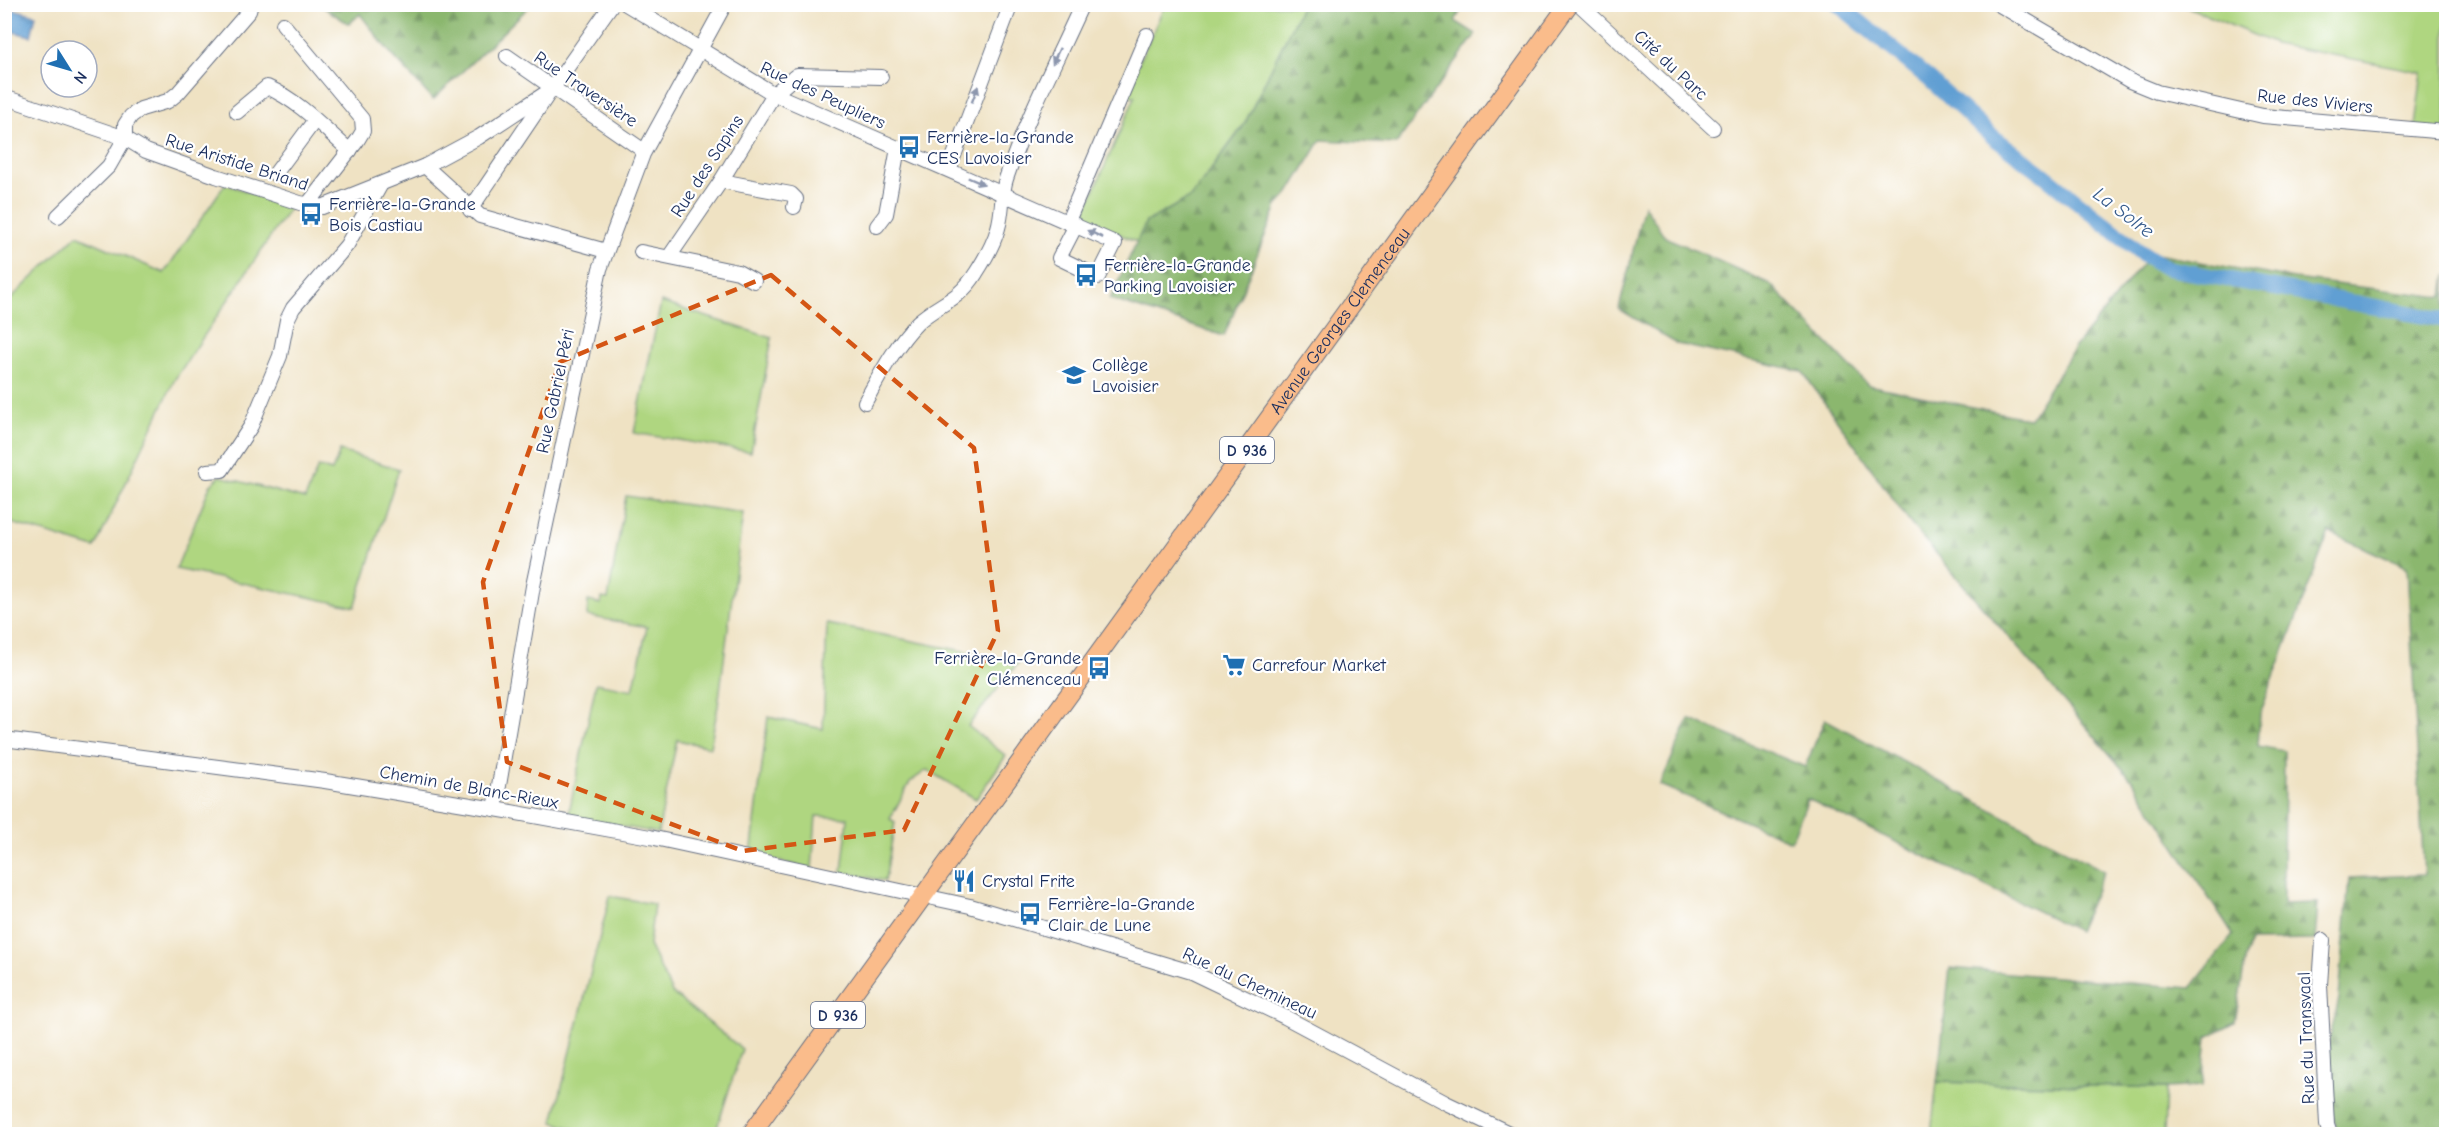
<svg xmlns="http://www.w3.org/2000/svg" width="2451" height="1139" font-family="'Comic Neue',sans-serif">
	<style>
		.green { fill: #afd680; stroke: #65826f; stroke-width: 1.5 }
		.forest { fill: url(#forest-firs); stroke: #537366; stroke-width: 1.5 }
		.water { fill: url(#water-ripples); stroke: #3e6798; stroke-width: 1.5 }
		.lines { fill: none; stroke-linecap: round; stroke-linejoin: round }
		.river { stroke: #619fd3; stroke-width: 16 }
		.minor-casing { stroke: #656e81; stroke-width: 16 }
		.major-casing { stroke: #656e81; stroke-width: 20 }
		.minor { stroke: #fff; stroke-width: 14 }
		.major { stroke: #fabc8b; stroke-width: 18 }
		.oneway { fill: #8d97ae }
		.marked { fill: none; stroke: #d45514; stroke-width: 4.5; stroke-dasharray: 12 8; stroke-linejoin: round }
		.labels { text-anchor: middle; stroke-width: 4.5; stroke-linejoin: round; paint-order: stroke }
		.shield { fill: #fff; stroke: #5f6d8e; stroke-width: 1.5 }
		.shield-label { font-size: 16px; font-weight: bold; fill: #1b2f5e }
		.street-label { font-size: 18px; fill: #1b2f5e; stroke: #fff }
		.poi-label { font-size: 18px; fill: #1b2f5e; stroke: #fff; text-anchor: start }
		.water-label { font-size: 20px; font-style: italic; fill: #375c8d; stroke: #fff }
	</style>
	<defs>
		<pattern id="forest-firs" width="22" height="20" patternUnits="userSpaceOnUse" patternTransform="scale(1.5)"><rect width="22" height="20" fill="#8bb76e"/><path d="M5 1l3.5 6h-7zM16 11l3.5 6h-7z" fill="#71955e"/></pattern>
		<pattern id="water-ripples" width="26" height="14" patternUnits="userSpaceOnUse" patternTransform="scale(1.5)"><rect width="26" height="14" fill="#619fd3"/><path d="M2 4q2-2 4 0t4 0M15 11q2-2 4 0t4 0" fill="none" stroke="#4f82ae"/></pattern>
	</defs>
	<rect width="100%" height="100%" fill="#fff"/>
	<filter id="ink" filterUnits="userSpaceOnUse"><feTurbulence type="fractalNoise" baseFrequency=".0167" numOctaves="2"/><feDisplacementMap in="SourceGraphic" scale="12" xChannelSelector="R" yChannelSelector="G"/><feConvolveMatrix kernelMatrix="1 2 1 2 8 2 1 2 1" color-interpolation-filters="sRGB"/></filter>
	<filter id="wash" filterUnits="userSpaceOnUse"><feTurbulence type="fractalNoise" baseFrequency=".008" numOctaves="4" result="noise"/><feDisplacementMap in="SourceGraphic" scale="24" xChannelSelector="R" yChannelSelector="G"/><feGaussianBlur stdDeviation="1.35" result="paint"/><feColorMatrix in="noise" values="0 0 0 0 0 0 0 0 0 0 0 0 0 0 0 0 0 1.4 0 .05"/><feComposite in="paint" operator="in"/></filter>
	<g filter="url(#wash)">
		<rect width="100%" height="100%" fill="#efe2c3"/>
		<!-- green -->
		<g class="green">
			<path d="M 1165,5 L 1302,5 L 1244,125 L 1191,197 L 1146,222 L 1137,242 L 1082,218 L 1135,97 L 1124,95 Z"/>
			<path d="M 2183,5 L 2446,5 L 2446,139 L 2414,134 L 2422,72 L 2275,44 Z"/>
			<path d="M 225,184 L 291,206 L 175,379 L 95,548 L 5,521 L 5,304 L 77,235 L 164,273 Z"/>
			<path d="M 661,302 L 772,338 L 751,452 L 634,433 Z"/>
			<path d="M 340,451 L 399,469 L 355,607 L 176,569 L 210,486 L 220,476 L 305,499 L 318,467 L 332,471 Z"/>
			<path d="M 626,496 L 743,513 L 718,706 L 710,747 L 677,740 L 658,833 L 568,817 L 596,683 L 633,690 L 647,627 L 587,616 L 588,601 L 601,604 L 602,598 L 608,599 Z"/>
			<path d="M 827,624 L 1019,662 L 968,726 L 1006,756 L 976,799 L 927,770 L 910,782 L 890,819 L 895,822 L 885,881 L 842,872 L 848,818 L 816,816 L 812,869 L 751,855 L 768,717 L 823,729 Z"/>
			<path d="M 610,896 L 654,904 L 649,945 L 672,993 L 742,1049 L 715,1134 L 588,1134 L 553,1122 Z"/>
			<path d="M 1937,1082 L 2166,1088 L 2164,1134 L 1931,1134 Z"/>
		</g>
		<!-- forest -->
		<g class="forest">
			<path d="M 320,5 L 531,5 L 433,100 L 387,49 L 360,14 L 349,24 Z"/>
			<path d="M 1302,5 L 1464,5 L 1455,21 L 1476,34 L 1396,144 L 1321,140 L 1289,193 L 1277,206 L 1224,336 L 1110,299 L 1146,222 L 1191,197 L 1244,125 Z"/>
			<path d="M 1644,205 L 1665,237 L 1770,284 L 1868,385 L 2030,419 L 2075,347 L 2151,253 L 2294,279 L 2443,297 L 2446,275 L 2446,1134 L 2338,1134 L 2324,1086 L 2325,1058 L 2339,999 L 2349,878 L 2424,875 L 2407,567 L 2329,532 L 2260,714 L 2258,746 L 2284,751 L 2283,904 L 2318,903 L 2315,940 L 2251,941 L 2246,956 L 2235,1022 L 2207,1037 L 2202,1086 L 2166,1088 L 1937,1082 L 1950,968 L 2191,988 L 2233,935 L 2132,780 L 1910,523 L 1802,371 L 1677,344 L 1619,309 Z"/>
			<path d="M 1689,719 L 1805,767 L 1825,719 L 2104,871 L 2078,931 L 1808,799 L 1791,841 L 1660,785 Z"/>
		</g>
		<!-- water -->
		<path class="water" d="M 5,7 L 36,15 L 31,36 L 5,30 Z"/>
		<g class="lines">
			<!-- river -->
			<path class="river" d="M 1838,4 L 1929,79 L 1988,133 L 2044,175 L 2140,252 L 2167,268 L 2446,320"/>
		</g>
	</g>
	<g filter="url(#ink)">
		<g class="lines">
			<!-- minor casing -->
			<g class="minor-casing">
				<g id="minor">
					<path d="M 626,4 L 774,94 L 1115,243 L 1098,277 L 1059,258 L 1076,225"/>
					<path d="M 1579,4 L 1713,128"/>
					<path d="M 1998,4 L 2130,81 L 2157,92 L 2263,116 L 2446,132"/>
					<path d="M 283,24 L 362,119 L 363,131 L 357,141 L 308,204"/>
					<path d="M 507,56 L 644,151"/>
					<path d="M 4,97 L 125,138 L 146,151 L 216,176 L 300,203 L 322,207 L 425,166 L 479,137 L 552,89 L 612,4"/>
					<path d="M 237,112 L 267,87 C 298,100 325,129 350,151"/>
					<path d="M 425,166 L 480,216 L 606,251"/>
					<path d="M 949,169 L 1011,4"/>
					<path d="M 275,174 L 315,120"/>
					<path d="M 721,181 L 791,194 L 796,199 L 794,207"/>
					<path d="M 470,210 L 547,96"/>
					<path d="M 58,216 L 109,166 L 125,138 L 125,125 L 131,116 L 141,109 L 168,101 L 178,93 L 249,11 L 251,4"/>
					<path d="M 1068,221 L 1147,35"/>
					<path d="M 877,226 L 886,214 L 898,148"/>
					<path d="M 641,252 L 738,272 L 754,281"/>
					<path d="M 669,257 L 721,181 L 774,94 L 797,75 L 881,77"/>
					<path d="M 865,402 C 880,375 896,344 918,322 C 939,303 959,301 976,273 C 985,259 994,244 998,228 C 1003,212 1001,195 1006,179 C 1027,116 1055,64 1082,4"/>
					<path d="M 207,471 L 222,470 L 251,426 L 280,356 L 287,320 L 293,308 L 347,245 L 381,184"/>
					<path d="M 4,739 L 325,781 L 495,809 L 650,837 L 970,906 L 1191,972 L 1285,1017 L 1446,1103 L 1511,1134"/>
					<path d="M 495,809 L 533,586 L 600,269 L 643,154 L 725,4"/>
					<path d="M 2323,940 L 2320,985 L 2327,1125 L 2330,1134"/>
				</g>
			</g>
			<!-- major casing -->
			<g class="major-casing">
				<g id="major">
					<path id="s1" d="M 751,1134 L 1569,4"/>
				</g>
			</g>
			<!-- minor -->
			<use href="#minor" class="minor"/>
			<!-- major -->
			<use href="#major" class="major"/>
		</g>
		<!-- one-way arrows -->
		<defs><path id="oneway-solid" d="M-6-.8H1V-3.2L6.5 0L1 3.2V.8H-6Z" transform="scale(1.5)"/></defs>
		<g class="oneway">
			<use href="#oneway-solid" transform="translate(1056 56) rotate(115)"/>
			<use href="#oneway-solid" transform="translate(975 94) rotate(-69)"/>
			<use href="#oneway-solid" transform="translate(976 181) rotate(23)"/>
			<use href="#oneway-solid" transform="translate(1095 234) rotate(-155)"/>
		</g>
	</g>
	<!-- marked area -->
	<path class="marked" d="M 771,275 L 974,448 L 998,631 L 904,830 L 743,851 L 507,762 L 483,582 L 560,362 Z"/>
	<!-- icons -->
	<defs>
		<g id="bus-bare" transform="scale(1.8)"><path d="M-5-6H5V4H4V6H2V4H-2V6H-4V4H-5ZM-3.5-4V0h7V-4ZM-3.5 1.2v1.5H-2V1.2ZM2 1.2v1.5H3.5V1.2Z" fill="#1f6fb2" stroke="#fff" stroke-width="2.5" paint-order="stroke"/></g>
		<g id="school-bare" transform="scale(1.8)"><path d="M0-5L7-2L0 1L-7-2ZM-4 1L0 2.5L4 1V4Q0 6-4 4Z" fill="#1f6fb2" stroke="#fff" stroke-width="2.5" paint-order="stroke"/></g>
		<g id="supermarket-bare" transform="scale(1.8)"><path d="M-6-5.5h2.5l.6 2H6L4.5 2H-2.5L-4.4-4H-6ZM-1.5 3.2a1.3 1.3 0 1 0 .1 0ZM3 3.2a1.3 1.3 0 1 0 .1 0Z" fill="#1f6fb2" stroke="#fff" stroke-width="2.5" paint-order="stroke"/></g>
		<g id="restaurant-bare" transform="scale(1.8)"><path d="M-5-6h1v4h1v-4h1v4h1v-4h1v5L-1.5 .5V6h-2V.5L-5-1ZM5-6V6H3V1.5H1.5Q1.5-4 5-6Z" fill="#1f6fb2" stroke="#fff" stroke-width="2.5" paint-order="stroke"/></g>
	</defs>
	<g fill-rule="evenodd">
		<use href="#bus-bare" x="909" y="147"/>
		<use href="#bus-bare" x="311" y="214"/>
		<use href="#bus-bare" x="1086" y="275"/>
		<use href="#school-bare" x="1074" y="375"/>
		<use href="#supermarket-bare" x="1234" y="665"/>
		<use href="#bus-bare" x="1099" y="668"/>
		<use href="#restaurant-bare" x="964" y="881"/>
		<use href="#bus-bare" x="1030" y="914"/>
	</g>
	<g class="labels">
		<!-- shield labels -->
		<g class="shield">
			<rect x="1220" y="437" width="54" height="26" rx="4.5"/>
			<rect x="811" y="1002" width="54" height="26" rx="4.5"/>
		</g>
		<g class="shield-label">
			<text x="1247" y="456">D 936</text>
			<text x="838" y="1021">D 936</text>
		</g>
		<!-- street labels -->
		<g class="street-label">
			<text transform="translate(1671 65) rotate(43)" y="6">Cité du Parc</text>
			<text transform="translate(586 89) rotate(34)" y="6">Rue Traversière</text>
			<text transform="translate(823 95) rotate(25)" y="6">Rue des Peupliers</text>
			<text transform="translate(2315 101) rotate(6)" y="6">Rue des Viviers</text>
			<text transform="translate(237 162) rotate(18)" y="6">Rue Aristide Briand</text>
			<text transform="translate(707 166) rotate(-57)" y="6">Rue des Sapins</text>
			<text dy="6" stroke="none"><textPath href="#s1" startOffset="1004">Avenue Georges Clemenceau</textPath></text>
			<text transform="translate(555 391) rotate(-78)" y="6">Rue Gabriel Péri</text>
			<text transform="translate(469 787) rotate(10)" y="6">Chemin de Blanc-Rieux</text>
			<text transform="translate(1250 983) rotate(25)" y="6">Rue du Chemineau</text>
			<text transform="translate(2306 1038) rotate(-92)" y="6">Rue du Transvaal</text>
		</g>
		<!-- poi labels -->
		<g class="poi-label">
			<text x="927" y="143">Ferrière-la-Grande<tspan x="927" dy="21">CES Lavoisier</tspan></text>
			<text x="329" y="210">Ferrière-la-Grande<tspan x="329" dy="21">Bois Castiau</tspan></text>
			<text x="1104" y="271">Ferrière-la-Grande<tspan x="1104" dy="21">Parking Lavoisier</tspan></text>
			<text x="1092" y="371">Collège<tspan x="1092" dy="21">Lavoisier</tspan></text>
			<text x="1081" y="664" text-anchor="end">Ferrière-la-Grande<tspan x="1081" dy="21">Clémenceau</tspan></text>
			<text x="1252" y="671">Carrefour Market</text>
			<text x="982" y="887">Crystal Frite</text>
			<text x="1048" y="910">Ferrière-la-Grande<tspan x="1048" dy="21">Clair de Lune</tspan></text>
		</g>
		<!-- water labels -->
		<g class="water-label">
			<text transform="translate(2124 212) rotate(37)" y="7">La Solre</text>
		</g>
	</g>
	<!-- margin -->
	<rect width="2451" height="1139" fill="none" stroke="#fff" stroke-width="24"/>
	<!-- north arrow -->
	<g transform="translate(69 69) rotate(127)"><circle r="28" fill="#ffffff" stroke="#a4acbf" stroke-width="1.5"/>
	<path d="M0-4.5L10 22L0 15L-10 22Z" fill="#1f6fb2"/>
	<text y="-9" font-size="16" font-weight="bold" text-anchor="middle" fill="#1b2f5e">N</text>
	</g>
</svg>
